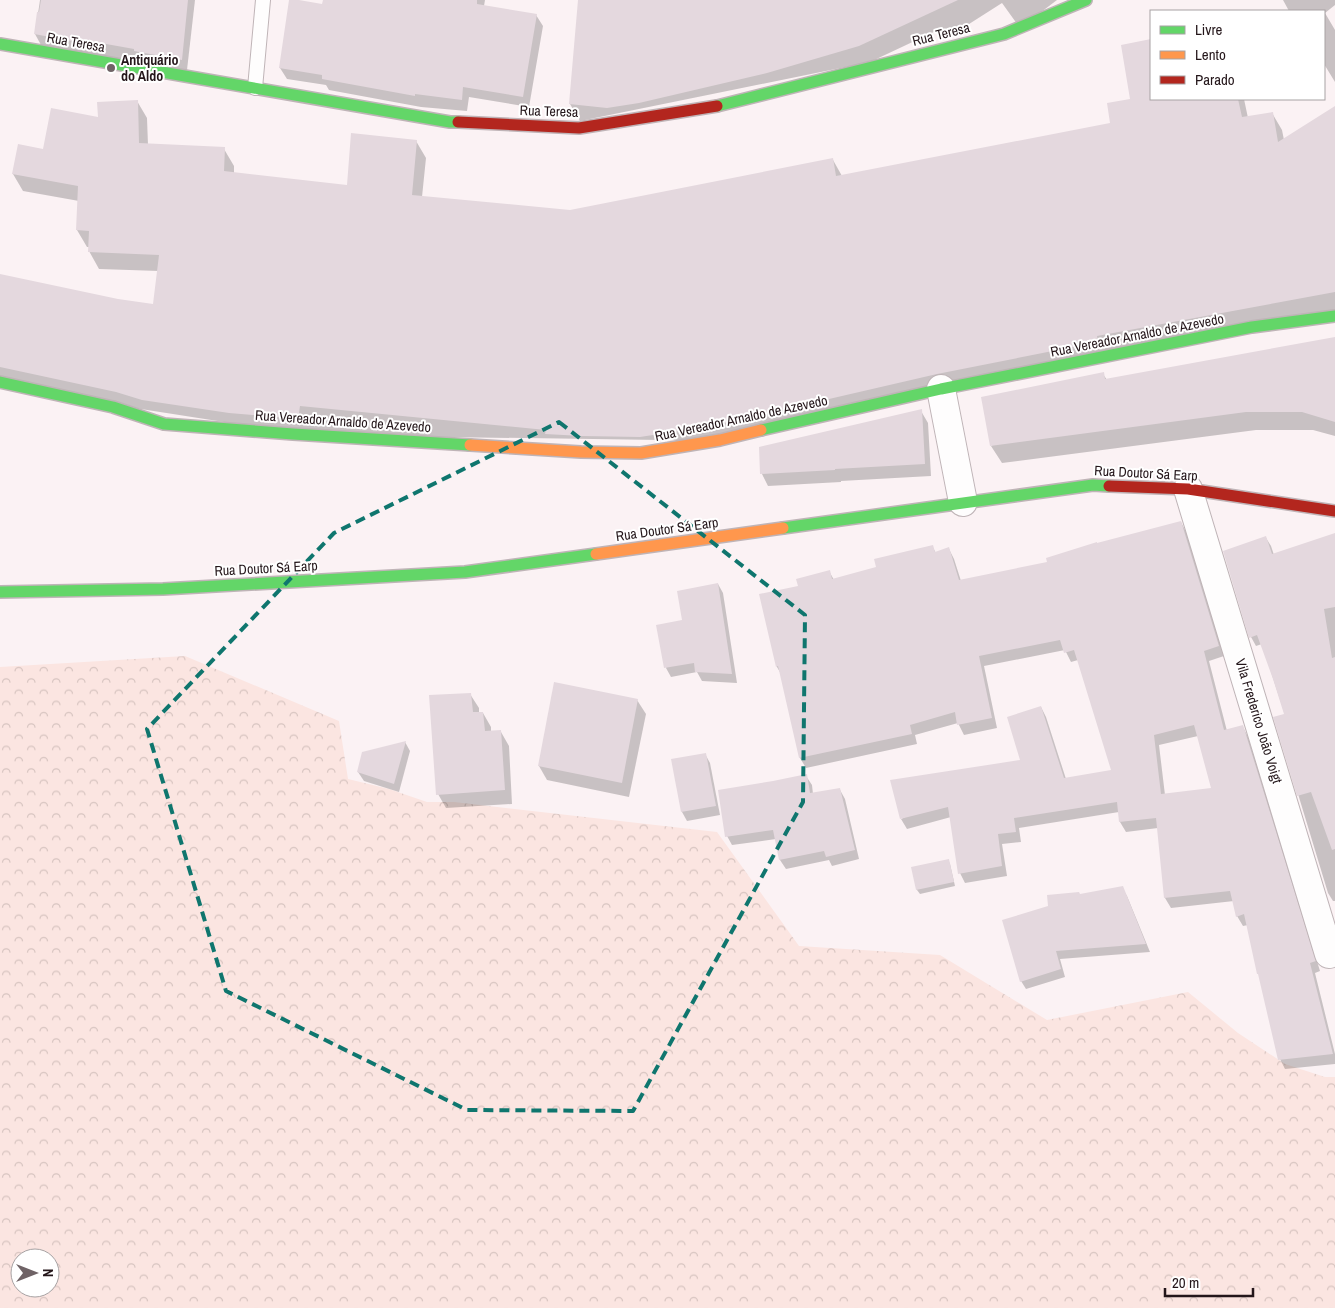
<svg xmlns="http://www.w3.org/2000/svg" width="1335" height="1308" font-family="'Archivo Narrow',sans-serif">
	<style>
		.forest { fill: url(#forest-crowns); fill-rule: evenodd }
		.shadow { fill: #0003; fill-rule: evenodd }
		.building { fill: #e4d8de; fill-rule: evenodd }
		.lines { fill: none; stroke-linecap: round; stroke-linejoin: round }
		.lane-casing { stroke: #bfb4b7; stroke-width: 16 }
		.street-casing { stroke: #bfb4b7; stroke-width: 30 }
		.fast-casing { stroke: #bfb4b7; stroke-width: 14 }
		.slow-casing { stroke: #bfb4b7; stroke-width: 14 }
		.jam-casing { stroke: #bfb4b7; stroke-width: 14 }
		.lane { stroke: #fefdfd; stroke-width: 14 }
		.street { stroke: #fefdfd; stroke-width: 28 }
		.fast { stroke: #63d668; stroke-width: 11 }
		.slow { stroke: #ff974d; stroke-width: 11 }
		.jam { stroke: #b3261e; stroke-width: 11 }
		.marked { fill: none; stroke: #0f766e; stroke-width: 4; stroke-dasharray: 10 6; stroke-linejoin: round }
		.poi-dot { fill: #6f6366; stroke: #fff; stroke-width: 2 }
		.labels { text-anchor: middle; stroke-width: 4; stroke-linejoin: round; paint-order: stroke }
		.street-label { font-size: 14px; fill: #24161a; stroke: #fff }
		.poi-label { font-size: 14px; font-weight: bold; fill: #24161a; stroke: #fff; text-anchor: start }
	</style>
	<defs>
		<pattern id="forest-crowns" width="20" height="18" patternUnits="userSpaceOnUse" patternTransform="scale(1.25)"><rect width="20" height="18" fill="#fbe5e1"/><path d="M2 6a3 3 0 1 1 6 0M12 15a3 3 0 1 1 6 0" fill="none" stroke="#d7c4c0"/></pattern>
	</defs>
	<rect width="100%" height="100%" fill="#fbf2f4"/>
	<!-- forest -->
	<path class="forest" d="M 185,656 L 339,721 L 348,779 L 389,789 L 427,802 L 454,802 L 717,832 L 799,946 L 940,955 L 1047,1020 L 1188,992 L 1238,1033 L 1285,1064 L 1325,1077 L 1335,1077 L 1335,1308 L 0,1308 L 0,667 ZM 20,1258 L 50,1258 L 50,1288 L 20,1288 Z"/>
	<!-- shadow -->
	<g class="shadow">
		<path d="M 40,0 L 195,0 L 187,70 L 41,45 L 35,34 Z"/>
		<path d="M 290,0 L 336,7 L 337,0 L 485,0 L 484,6 L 536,15 L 543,26 L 529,107 L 469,97 L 467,111 L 421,107 L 329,90 L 326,85 L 287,79 L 280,68 Z"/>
		<path d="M 579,0 L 1057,0 L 1020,28 L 1002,3 L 944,40 L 938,30 L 870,62 L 580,121 L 570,104 Z"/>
		<path d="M 1283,0 L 1335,0 L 1335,5 L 1325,13 L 1335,30 L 1335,82 L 1324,64 L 1324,11 L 1289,11 Z"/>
		<path d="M 1151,41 L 1151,99 L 1244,99 L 1248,118 L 1272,113 L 1282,130 L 1284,140 L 1335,107 L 1335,311 L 727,441 L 307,435 L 0,387 L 0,275 L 118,300 L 154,305 L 159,271 L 99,269 L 89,251 L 90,247 L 87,247 L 77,230 L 79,201 L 23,191 L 13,174 L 44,150 L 99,119 L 137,101 L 147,118 L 148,145 L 224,149 L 234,166 L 234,174 L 348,187 L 416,141 L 426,158 L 422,197 L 570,211 L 833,160 L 842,176 L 1112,124 L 1132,100 L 1122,46 Z"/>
		<path d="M 1335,338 L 1335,436 L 1313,430 L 1256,430 L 1002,463 L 991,446 L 1103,374 L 1107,380 Z"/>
		<path d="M 921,411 L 928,423 L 931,476 L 841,481 L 841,482 L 768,486 L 762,474 L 760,448 Z"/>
		<path d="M 1181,522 L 1186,532 L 1224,656 L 1209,661 L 1227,731 L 1243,727 L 1248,737 L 1320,971 L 1315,973 L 1335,1054 L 1335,1064 L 1285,1069 L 1280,1059 L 1248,925 L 1243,926 L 1237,916 L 1234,901 L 1171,908 L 1165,898 L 1158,828 L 1126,832 L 1120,822 L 1119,812 L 1019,828 L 1021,842 L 1002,844 L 1007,876 L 965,883 L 960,873 L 951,817 L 907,829 L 901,819 L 1022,761 L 1041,707 L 1046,717 L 1066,779 L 1113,771 L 1078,660 L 1071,662 L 1065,650 L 984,666 L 997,728 L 964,735 L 958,723 L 915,735 L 917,744 L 806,768 L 800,758 L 781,674 L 777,667 L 760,595 L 799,587 L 829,571 L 834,580 L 877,568 L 932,546 L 936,553 L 949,549 L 954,559 L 961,581 L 1048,563 L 1097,544 ZM 1198,736 L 1212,789 L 1165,795 L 1159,745 Z"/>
		<path d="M 1266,538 L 1271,546 L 1274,555 L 1335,554 L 1335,901 L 1333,901 L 1328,893 L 1275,718 L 1285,715 L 1262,644 L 1256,646 L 1251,637 Z"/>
		<path d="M 718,584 L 723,593 L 737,683 L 702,681 L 697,672 L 671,677 L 666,668 L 684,621 Z"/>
		<path d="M 470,694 L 479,708 L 479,713 L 483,713 L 491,727 L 491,732 L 501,732 L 509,746 L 512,804 L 446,808 L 438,794 Z"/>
		<path d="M 637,700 L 646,714 L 629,797 L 547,780 L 539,766 Z"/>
		<path d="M 405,742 L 410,751 L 399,792 L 364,781 L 358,772 Z"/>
		<path d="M 705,754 L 710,763 L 720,815 L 687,821 L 682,812 L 672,760 Z"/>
		<path d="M 806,776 L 812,785 L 813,794 L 840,790 L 845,799 L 859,859 L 832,866 L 829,860 L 786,869 L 780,860 L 776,839 L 732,845 L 727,836 Z"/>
		<path d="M 948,860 L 950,864 L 955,886 L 920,894 L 917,890 L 912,868 Z"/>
		<path d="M 1122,888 L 1127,896 L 1150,952 L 1060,959 L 1065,977 L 1026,989 L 1021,981 L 1080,895 Z"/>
	</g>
	<!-- building -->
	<g class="building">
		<path d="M 41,0 L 188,0 L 182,60 L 134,51 L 134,49 L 84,40 L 83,43 L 34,34 L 37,12 L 39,12 Z"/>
		<path d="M 289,0 L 299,0 L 322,4 L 323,0 L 477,0 L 477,4 L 537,14 L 523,97 L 463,87 L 462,100 L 415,94 L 415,96 L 322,79 L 322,75 L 279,68 Z"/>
		<path d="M 578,0 L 958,0 L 859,46 L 767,73 L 639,103 L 607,108 L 569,104 Z"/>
		<path d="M 1151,39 L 1151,99 L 1238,99 L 1242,117 L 1273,112 L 1278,142 L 1335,106 L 1335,292 L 1097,336 L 1098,342 L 937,374 L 717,425 L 640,437 L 582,436 L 545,434 L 546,430 L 300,406 L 298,419 L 229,413 L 142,400 L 116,392 L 0,367 L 0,274 L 118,299 L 153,304 L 159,255 L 88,252 L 89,231 L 76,230 L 78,186 L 12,174 L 18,144 L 43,149 L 51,108 L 98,117 L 97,102 L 138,100 L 139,143 L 225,147 L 224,171 L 347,185 L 351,133 L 417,140 L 412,195 L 570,210 L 833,158 L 836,176 L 1110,123 L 1107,103 L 1130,99 L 1121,45 Z"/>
		<path d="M 1335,337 L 1335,422 L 1302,412 L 1246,412 L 990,446 L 981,397 L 1104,372 L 1105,379 Z"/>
		<path d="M 922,409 L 925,464 L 835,469 L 835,470 L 760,474 L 759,447 Z"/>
		<path d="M 1181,521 L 1219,646 L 1204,651 L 1224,730 L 1243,725 L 1316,961 L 1310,963 L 1333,1054 L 1278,1060 L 1258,974 L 1257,974 L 1244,914 L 1236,917 L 1230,891 L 1164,898 L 1156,818 L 1119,822 L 1117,802 L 1014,818 L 1016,832 L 998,834 L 1002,866 L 958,874 L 948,807 L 900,819 L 890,780 L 1020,760 L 1007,717 L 1041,706 L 1064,778 L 1111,770 L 1074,650 L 1064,653 L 1060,640 L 979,656 L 992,718 L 957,725 L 955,712 L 910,725 L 912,734 L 799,758 L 778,666 L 776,667 L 759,594 L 798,586 L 796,579 L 830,570 L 832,579 L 876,567 L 874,559 L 933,545 L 935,552 L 949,547 L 959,580 L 1047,562 L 1046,558 L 1097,542 L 1097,543 ZM 1194,725 L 1211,788 L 1161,794 L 1154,735 Z"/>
		<path d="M 1335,533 L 1335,607 L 1324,609 L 1332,658 L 1335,657 L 1335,849 L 1332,850 L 1311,792 L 1297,796 L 1273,717 L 1284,714 L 1273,679 L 1257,635 L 1249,638 L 1223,551 L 1266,536 L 1272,554 Z"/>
		<path d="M 718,583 L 732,674 L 695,672 L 694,663 L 664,668 L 656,625 L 682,620 L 677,591 Z"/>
		<path d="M 554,682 L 638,699 L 622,783 L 538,766 Z"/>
		<path d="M 471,693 L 473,712 L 483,712 L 485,731 L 501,730 L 505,790 L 436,795 L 429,695 Z"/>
		<path d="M 406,741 L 394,784 L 357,772 L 362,752 Z"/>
		<path d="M 706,753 L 716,806 L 681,812 L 671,759 Z"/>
		<path d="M 807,774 L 810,793 L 840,788 L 855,850 L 826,857 L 824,851 L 779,860 L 773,830 L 725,837 L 718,790 L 773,781 Z"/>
		<path d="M 949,859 L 954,882 L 916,890 L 911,867 Z"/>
		<path d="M 1123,886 L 1146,944 L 1056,951 L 1061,969 L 1020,982 L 1002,920 L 1048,906 L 1047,895 L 1079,892 L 1080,894 Z"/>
	</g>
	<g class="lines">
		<!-- lane casing -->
		<g class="lane-casing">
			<path id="lane" d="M 255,88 L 263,0"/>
		</g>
		<!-- street casing -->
		<g class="street-casing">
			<g id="street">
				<path d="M 941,389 L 963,502"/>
				<path d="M 1188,489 L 1329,954"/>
			</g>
		</g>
		<!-- fast casing -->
		<g class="fast-casing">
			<g id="fast">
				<path d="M 0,44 L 450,122 L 458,122"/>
				<path d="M 717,106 L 1004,34 L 1086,0"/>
				<path d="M 0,382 L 113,407 L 164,424 L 293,434 L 470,445"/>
				<path d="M 761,430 L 941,389 L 1252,327 L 1335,316"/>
				<path d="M 783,528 L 1093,485 L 1109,486"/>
				<path d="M 0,592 L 163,589 L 465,572 L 596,554"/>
			</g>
		</g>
		<!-- slow casing -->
		<g class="slow-casing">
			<g id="slow">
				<path d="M 470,445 L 581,452 L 641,453 L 720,440 L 761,430"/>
				<path d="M 596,554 L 783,528"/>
			</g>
		</g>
		<!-- jam casing -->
		<g class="jam-casing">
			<g id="jam">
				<path d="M 458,122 L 579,128 L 717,106"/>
				<path d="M 1109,486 L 1188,489 L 1335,511"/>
			</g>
		</g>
		<!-- lane -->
		<use href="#lane" class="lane"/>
		<!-- street -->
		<use href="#street" class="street"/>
		<!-- fast -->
		<use href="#fast" class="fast"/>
		<!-- slow -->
		<use href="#slow" class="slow"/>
		<!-- jam -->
		<use href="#jam" class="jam"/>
	</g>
	<!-- marked area -->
	<path class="marked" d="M 559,422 L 805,615 L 803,802 L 633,1111 L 467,1110 L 226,991 L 147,729 L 334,533 Z"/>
	<!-- markers -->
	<circle class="poi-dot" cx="111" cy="68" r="5"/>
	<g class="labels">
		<!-- street labels -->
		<g class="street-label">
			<text transform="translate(941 34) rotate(-14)" y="5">Rua Teresa</text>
			<text transform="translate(76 42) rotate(10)" y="5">Rua Teresa</text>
			<text transform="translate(549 111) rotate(2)" y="5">Rua Teresa</text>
			<text transform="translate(1137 335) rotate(-11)" y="5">Rua Vereador Arnaldo de Azevedo</text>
			<text transform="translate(741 418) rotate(-12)" y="5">Rua Vereador Arnaldo de Azevedo</text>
			<text transform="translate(343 421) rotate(4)" y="5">Rua Vereador Arnaldo de Azevedo</text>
			<text transform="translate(1146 473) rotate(3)" y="5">Rua Doutor Sá Earp</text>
			<text transform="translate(667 529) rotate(-8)" y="5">Rua Doutor Sá Earp</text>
			<text transform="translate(266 568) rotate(-3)" y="5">Rua Doutor Sá Earp</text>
			<text transform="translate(1259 721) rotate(73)" y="5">Vila Frederico João Voigt</text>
		</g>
		<!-- poi labels -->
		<g class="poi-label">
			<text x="121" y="65">Antiquário<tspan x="121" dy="16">do Aldo</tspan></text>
		</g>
	</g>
	<!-- legend -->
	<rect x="1150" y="10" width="175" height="90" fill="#ffffff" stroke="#a7a2a3"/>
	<rect x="1160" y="26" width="25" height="8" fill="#63d668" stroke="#a7a2a3"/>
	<text x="1195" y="35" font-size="15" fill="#24161a">Livre</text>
	<rect x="1160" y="51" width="25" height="8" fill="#ff974d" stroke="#a7a2a3"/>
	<text x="1195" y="60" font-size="15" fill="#24161a">Lento</text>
	<rect x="1160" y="76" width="25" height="8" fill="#b3261e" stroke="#a7a2a3"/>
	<text x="1195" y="85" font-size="15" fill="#24161a">Parado</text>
	<!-- north arrow -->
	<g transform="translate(35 1273) rotate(90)"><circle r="24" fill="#ffffff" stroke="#a7a2a3"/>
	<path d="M0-4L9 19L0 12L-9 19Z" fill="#6f6366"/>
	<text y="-8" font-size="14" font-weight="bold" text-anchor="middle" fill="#24161a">N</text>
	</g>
	<!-- scale -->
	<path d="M1165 1288v8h88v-8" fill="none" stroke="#24161a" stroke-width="2.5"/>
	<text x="1172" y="1288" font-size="15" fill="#24161a" stroke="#ffffff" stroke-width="4" paint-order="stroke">20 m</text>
</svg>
